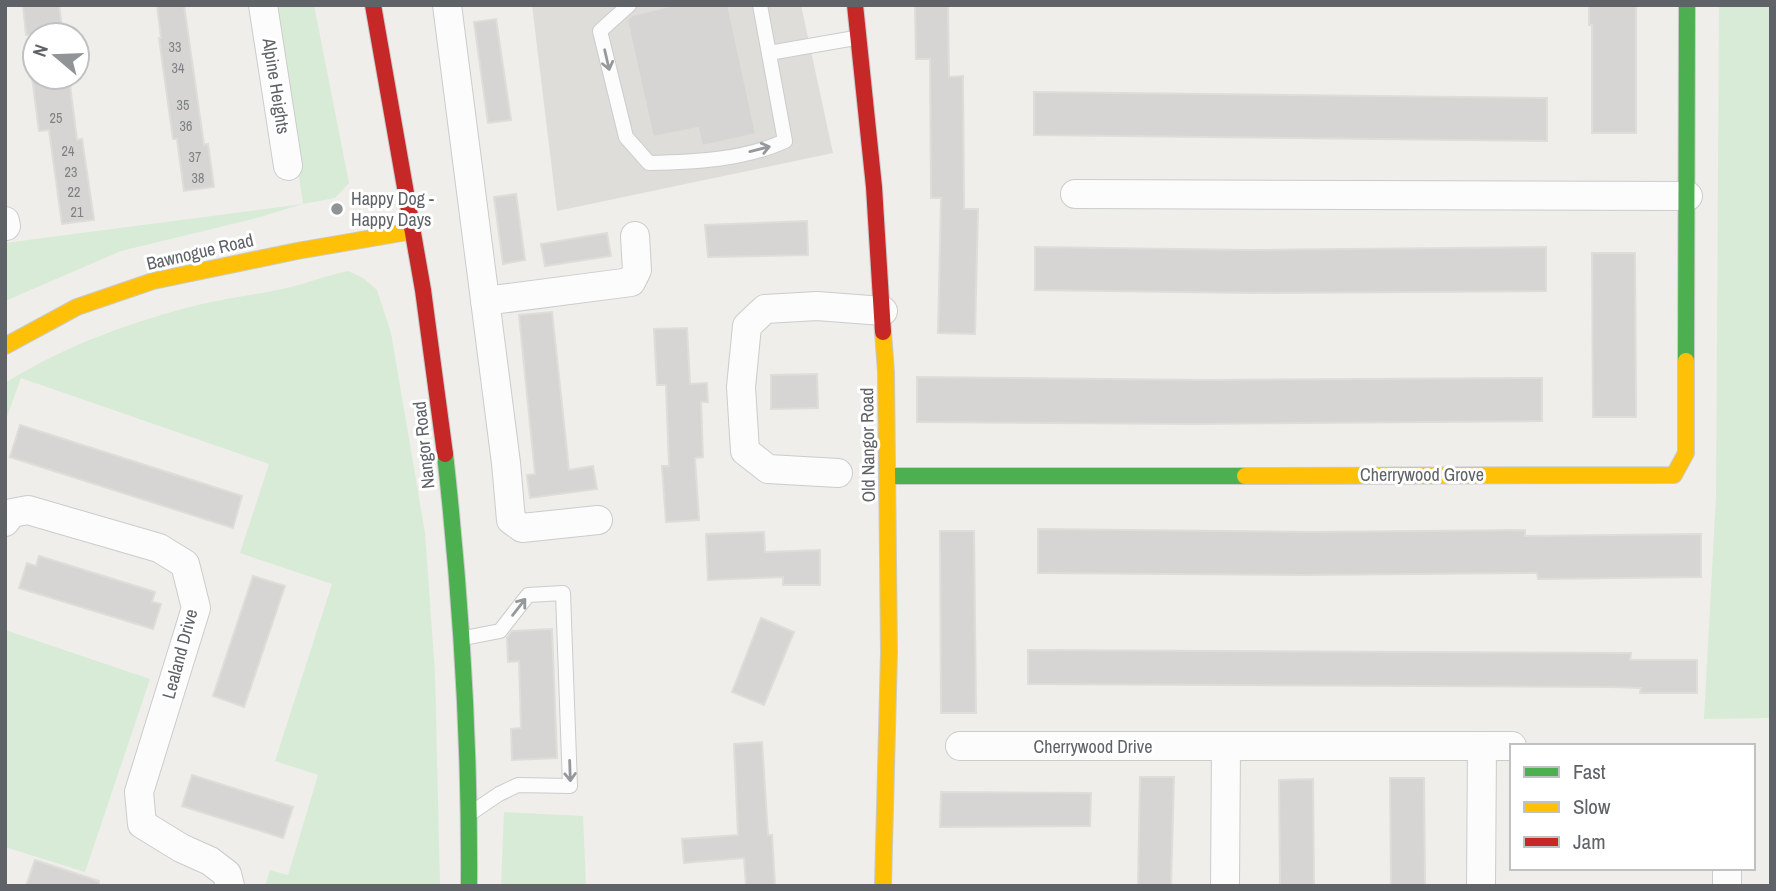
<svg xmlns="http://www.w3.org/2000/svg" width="1776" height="891" font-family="'Archivo Narrow',sans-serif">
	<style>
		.industrial { fill: #dfddda }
		.green { fill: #d8ebd6 }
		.building { fill: #d6d5d3; stroke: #deddd9; stroke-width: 2 }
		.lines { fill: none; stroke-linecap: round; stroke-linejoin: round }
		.lane-casing { stroke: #cbcccc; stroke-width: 16 }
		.street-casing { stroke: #cbcccc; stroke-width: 30 }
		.fast-casing { stroke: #cacacb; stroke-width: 18 }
		.slow-casing { stroke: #cacacb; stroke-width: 18 }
		.jam-casing { stroke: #cacacb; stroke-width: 18 }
		.lane { stroke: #fdfcfc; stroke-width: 14 }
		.street { stroke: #fdfcfc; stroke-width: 28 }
		.fast { stroke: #4caf50; stroke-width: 16 }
		.slow { stroke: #ffc107; stroke-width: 16 }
		.jam { stroke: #c62828; stroke-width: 16 }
		.oneway { stroke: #96999c }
		.poi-dot { fill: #919496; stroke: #fff; stroke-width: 2.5 }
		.labels { text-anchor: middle; stroke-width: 6; stroke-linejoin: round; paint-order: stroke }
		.number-label { font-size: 14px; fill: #7e8184 }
		.street-label { font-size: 18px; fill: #5f6368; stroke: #fff }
		.poi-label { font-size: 18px; fill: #5f6368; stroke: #fff; text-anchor: start }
	</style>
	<rect width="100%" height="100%" fill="#efeeea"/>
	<!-- industrial -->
	<path class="industrial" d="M 532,5 L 801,5 L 833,153 L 557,211 Z"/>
	<!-- green -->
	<g class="green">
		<path d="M 274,5 L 314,5 L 349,183 L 335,198 L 303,204 L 253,219 L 121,251 L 5,301 L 5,243 L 303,204 Z"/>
		<path d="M 1719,5 L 1771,5 L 1771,718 L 1704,719 L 1716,497 Z"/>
		<path d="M 348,271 L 363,278 L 377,290 L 391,333 L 425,533 L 435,673 L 440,886 L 265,886 L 270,870 L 288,875 L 318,775 L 275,761 L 332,584 L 240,553 L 269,464 L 21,378 L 5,422 L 5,383 C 66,345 133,321 202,304 C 232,297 262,294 291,287 C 310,282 328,275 348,271 Z"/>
		<path d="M 5,630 L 150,679 L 85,872 L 5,847 Z"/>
		<path d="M 504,812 L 583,816 L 586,886 L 501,886 Z"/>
	</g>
	<!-- building -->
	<g class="building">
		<path d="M 23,5 L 59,5 L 63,35 L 26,35 Z"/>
		<path d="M 157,5 L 184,5 L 204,145 L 208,144 L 214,187 L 184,191 L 177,139 L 173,139 L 159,38 L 161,38 Z"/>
		<path d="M 674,5 L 728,5 L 756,134 L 702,146 L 698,128 L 653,137 L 627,20 L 633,15 Z"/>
		<path d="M 915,5 L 948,5 L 949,77 L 963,76 L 964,209 L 978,209 L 975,334 L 938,333 L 941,198 L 931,198 L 930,59 L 916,59 Z"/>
		<path d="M 1589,5 L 1636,5 L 1636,133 L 1592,133 L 1592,25 L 1589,25 Z"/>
		<path d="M 496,19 L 511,120 L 488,123 L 474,22 Z"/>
		<path d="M 32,77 L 69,77 L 77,140 L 82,139 L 94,220 L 62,224 L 49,130 L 39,131 Z"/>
		<path d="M 1034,92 L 1547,98 L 1547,141 L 1034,135 Z"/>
		<path d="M 516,194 L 525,260 L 503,264 L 494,197 Z"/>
		<path d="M 807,221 L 808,255 L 708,257 L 705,225 Z"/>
		<path d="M 607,233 L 611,256 L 545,266 L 541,244 Z"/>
		<path d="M 1035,247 L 1248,250 L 1546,247 L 1546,291 L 1252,293 L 1035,290 Z"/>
		<path d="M 1592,253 L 1635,253 L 1636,417 L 1593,417 Z"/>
		<path d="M 552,312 L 569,470 L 593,466 L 597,489 L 530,498 L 527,475 L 535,474 L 519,315 Z"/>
		<path d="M 687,328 L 690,384 L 707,383 L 708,402 L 701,402 L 703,457 L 695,458 L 699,520 L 666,522 L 662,466 L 669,466 L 666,385 L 657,385 L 654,329 Z"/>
		<path d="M 817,374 L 818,408 L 771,409 L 771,375 Z"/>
		<path d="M 917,377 L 1206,380 L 1542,378 L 1542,421 L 1193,424 L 917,422 Z"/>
		<path d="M 20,425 L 242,496 L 233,528 L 10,457 Z"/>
		<path d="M 1038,529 L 1311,532 L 1525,530 L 1525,536 L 1701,534 L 1701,577 L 1538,579 L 1537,573 L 1302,575 L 1038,573 Z"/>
		<path d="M 940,531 L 974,531 L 976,713 L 941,713 Z"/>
		<path d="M 764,532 L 765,552 L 820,550 L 820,585 L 783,585 L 783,577 L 708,580 L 706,534 Z"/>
		<path d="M 39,556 L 155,592 L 152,602 L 161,604 L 153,629 L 19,588 L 27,563 L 36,566 Z"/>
		<path d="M 253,576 L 285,586 L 244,707 L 213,696 Z"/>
		<path d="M 761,618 L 794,632 L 764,705 L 732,692 Z"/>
		<path d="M 552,629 L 557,758 L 512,760 L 511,729 L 521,728 L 519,661 L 508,662 L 507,638 L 512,631 Z"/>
		<path d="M 1028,650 L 1631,653 L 1630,660 L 1697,660 L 1697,693 L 1640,693 L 1641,688 L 1611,687 L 1028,684 Z"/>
		<path d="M 762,742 L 768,835 L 772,835 L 775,886 L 746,886 L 744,858 L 684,863 L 682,839 L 738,835 L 734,744 Z"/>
		<path d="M 192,775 L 293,807 L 283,838 L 182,806 Z"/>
		<path d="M 1140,777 L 1174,777 L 1171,886 L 1138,886 Z"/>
		<path d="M 1390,778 L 1424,778 L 1425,886 L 1391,886 Z"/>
		<path d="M 1313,779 L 1314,886 L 1280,886 L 1279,780 Z"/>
		<path d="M 941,792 L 1091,793 L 1090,826 L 940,827 Z"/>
		<path d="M 35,860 L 99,881 L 99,886 L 26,886 Z"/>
	</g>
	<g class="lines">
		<!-- lane casing -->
		<g class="lane-casing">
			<g id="lane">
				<path d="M 629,5 L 600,31 L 626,137 L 649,163 C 695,162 743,160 785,141 L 760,5"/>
				<path d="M 769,53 L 855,38"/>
				<path d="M 464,638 L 500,631 L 528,595 L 563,593 L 570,786 L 518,785 L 499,794 L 474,811"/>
			</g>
		</g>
		<!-- street casing -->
		<g class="street-casing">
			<g id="street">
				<path d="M 263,5 L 288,166"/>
				<path d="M 447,5 L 506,463 L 511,520 L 522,528 L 598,520"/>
				<path d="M 1075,194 L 1688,196"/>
				<path d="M 5,221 L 6,226"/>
				<path d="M 485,301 L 631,282 L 637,270 L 635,236"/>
				<path d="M 838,473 L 768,469 L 745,451 L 741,387 L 747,326 L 765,309 L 817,306 L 883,311"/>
				<path d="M 5,522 L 12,513 L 28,510 L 159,548 L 185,564 L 196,608 L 139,792 L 142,824 L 181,848 L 210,861 L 227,874 L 230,886"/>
				<path d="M 960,746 L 1512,746"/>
				<path d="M 1727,868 L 1727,886"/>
				<path d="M 1225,886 L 1226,747"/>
				<path d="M 1481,886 L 1482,746"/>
			</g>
		</g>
		<!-- fast casing -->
		<g class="fast-casing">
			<g id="fast">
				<path d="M 1686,361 L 1687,5"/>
				<path d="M 445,454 C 461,598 470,741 469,886"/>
				<path d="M 889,476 L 1245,476"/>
			</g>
		</g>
		<!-- slow casing -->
		<g class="slow-casing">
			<g id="slow">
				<path d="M 5,346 L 77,307 L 153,281 L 297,251 L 413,231"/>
				<path d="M 1245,476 L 1674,475 L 1686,453 L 1686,361"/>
				<path d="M 883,886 L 889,652 L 886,372 L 883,332"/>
			</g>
		</g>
		<!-- jam casing -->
		<g class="jam-casing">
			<g id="jam">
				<path d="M 373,5 L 423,290 L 445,454"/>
				<path d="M 855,5 L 874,187 L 883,332"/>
			</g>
		</g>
		<!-- lane -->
		<use href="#lane" class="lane"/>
		<!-- street -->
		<use href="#street" class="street"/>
		<!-- fast -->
		<use href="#fast" class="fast"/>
		<!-- slow -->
		<use href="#slow" class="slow"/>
		<!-- jam -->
		<use href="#jam" class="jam"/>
	</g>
	<!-- one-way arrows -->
	<defs><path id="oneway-shaft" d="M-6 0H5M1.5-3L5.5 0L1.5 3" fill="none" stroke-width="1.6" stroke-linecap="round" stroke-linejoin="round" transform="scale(1.75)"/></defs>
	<g class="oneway">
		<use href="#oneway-shaft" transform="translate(607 60) rotate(77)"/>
		<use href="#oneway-shaft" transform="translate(760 149) rotate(-14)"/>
		<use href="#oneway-shaft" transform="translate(519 607) rotate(-52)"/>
		<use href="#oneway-shaft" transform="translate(570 771) rotate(88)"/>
	</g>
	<!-- markers -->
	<circle class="poi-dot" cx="337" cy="209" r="7"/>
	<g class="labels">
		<!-- number labels -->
		<g class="number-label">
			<text x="175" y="52">33</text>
			<text x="178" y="73">34</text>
			<text x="183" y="110">35</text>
			<text x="56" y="123">25</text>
			<text x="186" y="131">36</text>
			<text x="68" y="156">24</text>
			<text x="195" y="162">37</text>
			<text x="71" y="177">23</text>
			<text x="198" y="183">38</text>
			<text x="74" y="197">22</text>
			<text x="77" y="217">21</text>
		</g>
		<!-- street labels -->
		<g class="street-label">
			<text transform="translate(276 86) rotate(81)" y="6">Alpine Heights</text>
			<text transform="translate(200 252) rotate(-13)" y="6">Bawnogue Road</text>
			<text transform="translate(424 445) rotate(-96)" y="6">Nangor Road</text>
			<text transform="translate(868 445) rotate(-91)" y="6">Old Nangor Road</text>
			<text x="1422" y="481">Cherrywood Grove</text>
			<text transform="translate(180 654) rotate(-75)" y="6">Lealand Drive</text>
			<text x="1093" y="753">Cherrywood Drive</text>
		</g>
		<!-- poi labels -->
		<g class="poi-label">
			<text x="351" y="205">Happy Dog -<tspan x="351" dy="21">Happy Days</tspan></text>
		</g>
	</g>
	<!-- border -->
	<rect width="1776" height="891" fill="none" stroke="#5f6368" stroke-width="14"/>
	<!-- legend -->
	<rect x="1510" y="744" width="245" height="126" fill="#ffffff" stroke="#bfc1c3" stroke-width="2"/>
	<rect x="1524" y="767" width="35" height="10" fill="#4caf50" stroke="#bfc1c3" stroke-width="2"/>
	<text x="1573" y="779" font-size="21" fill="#5f6368">Fast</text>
	<rect x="1524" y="802" width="35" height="10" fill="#ffc107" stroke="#bfc1c3" stroke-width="2"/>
	<text x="1573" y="814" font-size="21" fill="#5f6368">Slow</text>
	<rect x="1524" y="837" width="35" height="10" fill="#c62828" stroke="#bfc1c3" stroke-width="2"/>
	<text x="1573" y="849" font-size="21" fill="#5f6368">Jam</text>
	<!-- north arrow -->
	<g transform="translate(56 56) rotate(289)"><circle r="33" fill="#ffffff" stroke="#bfc1c3" stroke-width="2"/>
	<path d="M0-5L12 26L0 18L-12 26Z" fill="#919496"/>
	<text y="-10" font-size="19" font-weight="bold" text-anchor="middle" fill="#5f6368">N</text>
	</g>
</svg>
